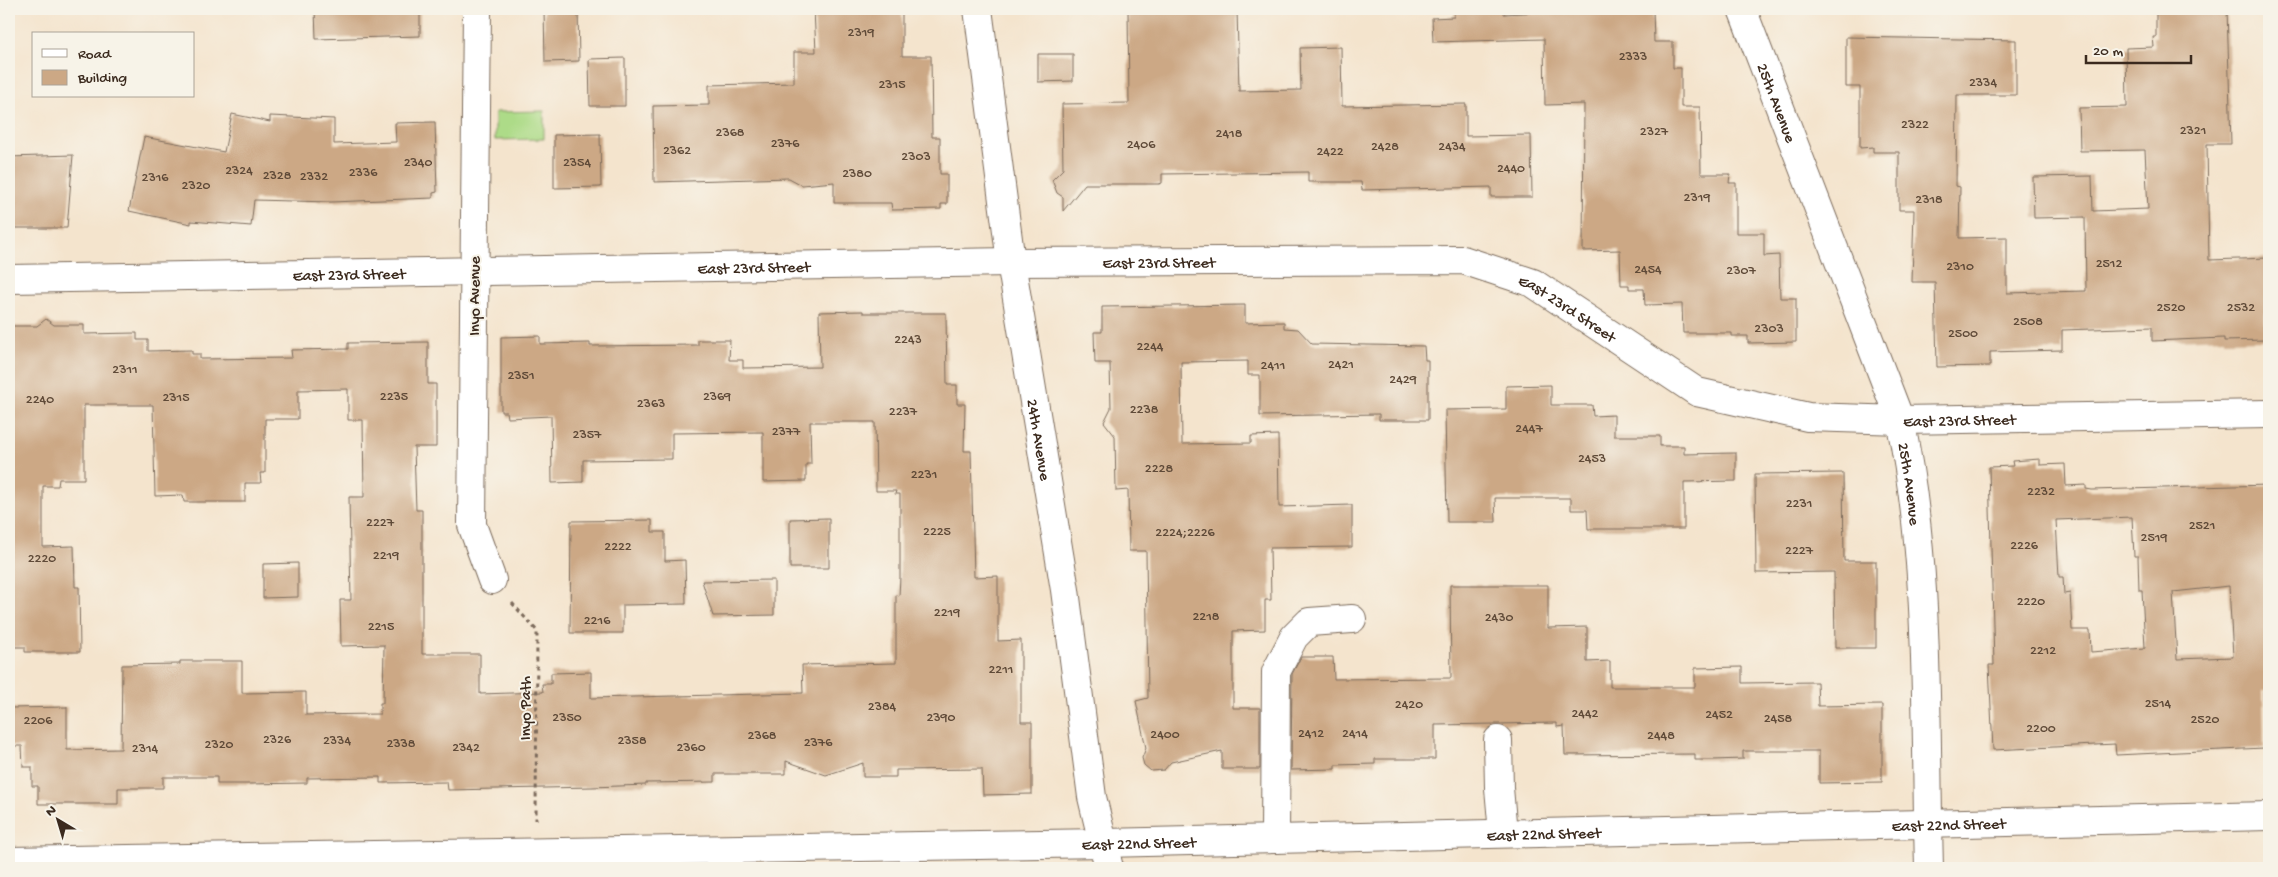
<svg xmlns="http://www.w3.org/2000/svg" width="2278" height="877" font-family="'Gochi Hand',sans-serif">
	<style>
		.green { fill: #addb88; stroke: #748253 }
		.building { fill: #cca885; fill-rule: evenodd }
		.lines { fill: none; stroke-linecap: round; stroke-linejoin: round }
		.minor-casing { stroke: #7c6b5b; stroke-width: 30 }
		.path { stroke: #7c6b5b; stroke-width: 3; stroke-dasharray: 4 4; stroke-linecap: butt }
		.minor { stroke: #fff; stroke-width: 28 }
		.labels { text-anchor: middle; stroke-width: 4; stroke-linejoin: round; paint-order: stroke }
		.number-label { font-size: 14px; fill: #5f4a38 }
		.street-label { font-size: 16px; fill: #3b2a1e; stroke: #f7f3e8 }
	</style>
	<rect width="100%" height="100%" fill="#f7f3e8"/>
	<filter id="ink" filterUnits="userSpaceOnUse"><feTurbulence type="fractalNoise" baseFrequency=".02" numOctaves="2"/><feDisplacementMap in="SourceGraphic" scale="10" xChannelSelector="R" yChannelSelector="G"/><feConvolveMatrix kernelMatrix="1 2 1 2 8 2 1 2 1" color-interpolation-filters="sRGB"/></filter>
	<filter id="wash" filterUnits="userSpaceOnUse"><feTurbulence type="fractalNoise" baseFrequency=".0096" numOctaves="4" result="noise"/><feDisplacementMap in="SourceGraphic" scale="20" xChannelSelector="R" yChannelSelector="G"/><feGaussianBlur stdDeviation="1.12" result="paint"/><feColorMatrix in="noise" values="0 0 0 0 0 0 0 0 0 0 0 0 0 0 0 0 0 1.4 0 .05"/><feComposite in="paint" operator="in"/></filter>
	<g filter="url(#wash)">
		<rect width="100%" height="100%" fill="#f4e4cd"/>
		<!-- green -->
		<path class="green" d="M 544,111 L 544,139 L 495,140 L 495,112 Z"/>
		<g id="blocks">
			<!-- building -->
			<g class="building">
				<path d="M 315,9 L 420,9 L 420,36 L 316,39 Z"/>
				<path d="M 544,9 L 578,9 L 579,61 L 545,62 Z"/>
				<path d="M 814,9 L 902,9 L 902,56 L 931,56 L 932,137 L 940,137 L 940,174 L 947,174 L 947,204 L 941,204 L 941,209 L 892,210 L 891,203 L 834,203 L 834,182 L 802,185 L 789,178 L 654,182 L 653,106 L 709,105 L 709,85 L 794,83 L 794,52 L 816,52 Z"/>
				<path d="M 1128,9 L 1237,9 L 1239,91 L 1301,90 L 1300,48 L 1341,47 L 1342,106 L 1466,104 L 1466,136 L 1531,135 L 1532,197 L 1491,197 L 1491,187 L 1362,190 L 1361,182 L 1308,182 L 1308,172 L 1162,174 L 1162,183 L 1159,184 L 1085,184 L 1063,211 L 1063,197 L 1057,193 L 1052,180 L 1063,169 L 1062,104 L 1129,103 Z"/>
				<path d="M 1454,9 L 1504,9 L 1504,14 L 1557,11 L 1557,9 L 1653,9 L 1654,42 L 1673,42 L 1673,68 L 1681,68 L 1681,107 L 1700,107 L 1701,174 L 1730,174 L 1729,183 L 1736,183 L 1736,233 L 1764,233 L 1764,256 L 1779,255 L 1780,298 L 1796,298 L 1796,342 L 1748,343 L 1748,336 L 1732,336 L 1732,333 L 1683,333 L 1682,304 L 1645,305 L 1644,289 L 1629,289 L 1629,285 L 1621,285 L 1620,250 L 1583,251 L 1584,104 L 1545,105 L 1544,39 L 1433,42 L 1432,18 L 1454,17 Z"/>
				<path d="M 2156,9 L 2227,9 L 2231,144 L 2207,144 L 2209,260 L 2269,258 L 2269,313 L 2265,314 L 2265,340 L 2224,341 L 2224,338 L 2152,341 L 2152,327 L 2062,330 L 2062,350 L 1990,352 L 1990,366 L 1937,367 L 1935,282 L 1912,282 L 1914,210 L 1899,210 L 1899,152 L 1873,152 L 1873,147 L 1860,148 L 1860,87 L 1846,87 L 1846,37 L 2016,40 L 2016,95 L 1957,95 L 1956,186 L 1960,187 L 1959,238 L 2007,237 L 2007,293 L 2086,291 L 2085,217 L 2034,218 L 2033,177 L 2092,176 L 2093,211 L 2148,209 L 2145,150 L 2080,151 L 2079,108 L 2127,107 L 2126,48 L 2154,47 L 2153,37 L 2156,37 Z"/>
				<path d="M 1038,54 L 1073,54 L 1073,81 L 1038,82 Z"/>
				<path d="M 625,58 L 625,106 L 590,106 L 589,59 Z"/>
				<path d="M 232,114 L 270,122 L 270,116 L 334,119 L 334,144 L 396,142 L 395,123 L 435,122 L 437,192 L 433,193 L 433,198 L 331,202 L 254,200 L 251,226 L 191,221 L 191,224 L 129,211 L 144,137 L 224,152 Z"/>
				<path d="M 600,134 L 601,187 L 554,188 L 554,135 Z"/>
				<path d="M 73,155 L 67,228 L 9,228 L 9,157 Z"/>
				<path d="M 1245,305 L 1245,323 L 1284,322 L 1284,328 L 1298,329 L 1312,344 L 1424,346 L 1425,360 L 1428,360 L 1428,420 L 1379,420 L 1379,414 L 1260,416 L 1260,375 L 1248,375 L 1248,361 L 1181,362 L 1182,444 L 1251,443 L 1251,436 L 1278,435 L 1279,507 L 1352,505 L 1352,547 L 1270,548 L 1271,600 L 1265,600 L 1265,630 L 1233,631 L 1233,708 L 1260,708 L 1260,769 L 1222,769 L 1222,751 L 1171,762 L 1164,770 L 1151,771 L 1144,765 L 1142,758 L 1146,748 L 1136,701 L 1148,698 L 1146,551 L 1129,551 L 1128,490 L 1116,491 L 1115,436 L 1104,422 L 1111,408 L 1110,363 L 1095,363 L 1094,332 L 1102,332 L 1102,307 Z"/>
				<path d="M 863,311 L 863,313 L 946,313 L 947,385 L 957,385 L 957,404 L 965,404 L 964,451 L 971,451 L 974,577 L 998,576 L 998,641 L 1021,640 L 1021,722 L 1032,722 L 1032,794 L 983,795 L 982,769 L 896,770 L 896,777 L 863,777 L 863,763 L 826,775 L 786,761 L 786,774 L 715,774 L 715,782 L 646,783 L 646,785 L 592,787 L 448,790 L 447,782 L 380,783 L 380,777 L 307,778 L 307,783 L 248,784 L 217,784 L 217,777 L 163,777 L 163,788 L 118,788 L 118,804 L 38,804 L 38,786 L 32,786 L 32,767 L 23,767 L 22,746 L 9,746 L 9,708 L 67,707 L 67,750 L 121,749 L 122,665 L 180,664 L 180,661 L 242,661 L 242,693 L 306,692 L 306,715 L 380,714 L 380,703 L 383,703 L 384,645 L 341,646 L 340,600 L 351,600 L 349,497 L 364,497 L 363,420 L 348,420 L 348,389 L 298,390 L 298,419 L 265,419 L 265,473 L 260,473 L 261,483 L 245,483 L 245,502 L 184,502 L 183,495 L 155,496 L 153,405 L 84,405 L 84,479 L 59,479 L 58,486 L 43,486 L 43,547 L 74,546 L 75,587 L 79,587 L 80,652 L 25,652 L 25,647 L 9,647 L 11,484 L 9,484 L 9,326 L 37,326 L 46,319 L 54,325 L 84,325 L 84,334 L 137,333 L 137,340 L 148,340 L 148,351 L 192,350 L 192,354 L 200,354 L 200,359 L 292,358 L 291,350 L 348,349 L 348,343 L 428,342 L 428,384 L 436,384 L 436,447 L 414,447 L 416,510 L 422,510 L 422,654 L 480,654 L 480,694 L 543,692 L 542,684 L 551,684 L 551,673 L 591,672 L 591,698 L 803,693 L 802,665 L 896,663 L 896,595 L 899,596 L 900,577 L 900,494 L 895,494 L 896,491 L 876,491 L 875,422 L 810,422 L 811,464 L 806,464 L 806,481 L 763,482 L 763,432 L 672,433 L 672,459 L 583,460 L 583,482 L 552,483 L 551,416 L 508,418 L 507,412 L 501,412 L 501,337 L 540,336 L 540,344 L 590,343 L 590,346 L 698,345 L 698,340 L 730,340 L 729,360 L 743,360 L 743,368 L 820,367 L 819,312 Z"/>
				<path d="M 1551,385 L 1551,405 L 1592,405 L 1593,416 L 1614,415 L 1614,436 L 1660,436 L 1660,446 L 1684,446 L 1684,454 L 1736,453 L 1736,481 L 1684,482 L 1684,529 L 1588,529 L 1587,510 L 1571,510 L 1571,498 L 1495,498 L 1496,522 L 1447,522 L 1445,410 L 1506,409 L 1506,386 Z"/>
				<path d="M 2040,459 L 2040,465 L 2065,464 L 2066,486 L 2086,485 L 2086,489 L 2092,490 L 2269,485 L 2269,691 L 2263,691 L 2264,748 L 2116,755 L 2115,744 L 1993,750 L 1989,665 L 1994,665 L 1989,467 L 2013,466 L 2012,461 ZM 2132,517 L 2134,556 L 2138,556 L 2139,590 L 2142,590 L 2145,648 L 2091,652 L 2090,630 L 2072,630 L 2070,593 L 2064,594 L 2063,577 L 2059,577 L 2056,520 ZM 2229,586 L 2233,657 L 2177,659 L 2173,592 Z"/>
				<path d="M 1843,473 L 1844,561 L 1876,561 L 1876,648 L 1835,648 L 1834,572 L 1756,573 L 1755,474 Z"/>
				<path d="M 829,518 L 829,568 L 790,568 L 790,519 Z"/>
				<path d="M 652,520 L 652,532 L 665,532 L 665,561 L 685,560 L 686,604 L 623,605 L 623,633 L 570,633 L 571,521 Z"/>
				<path d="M 298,563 L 298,597 L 263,598 L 263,564 Z"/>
				<path d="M 774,580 L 774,615 L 713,616 L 702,581 Z"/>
				<path d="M 1450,585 L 1548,585 L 1548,628 L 1587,627 L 1587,662 L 1610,661 L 1610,687 L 1695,687 L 1695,668 L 1742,667 L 1742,683 L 1817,682 L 1818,706 L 1882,705 L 1882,782 L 1819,783 L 1819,751 L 1743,751 L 1743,759 L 1713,760 L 1695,760 L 1695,754 L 1565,755 L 1564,726 L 1557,727 L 1557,723 L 1435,725 L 1435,759 L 1375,759 L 1375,764 L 1335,765 L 1335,769 L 1291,770 L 1292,674 L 1301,657 L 1333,657 L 1334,679 L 1451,678 Z"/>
			</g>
		</g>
	</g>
	<g filter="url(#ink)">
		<use href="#blocks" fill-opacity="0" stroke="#7c6b5b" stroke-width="1"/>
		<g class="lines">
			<!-- minor casing -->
			<g class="minor-casing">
				<g id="minor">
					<path d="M 477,9 L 472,525 L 492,580"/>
					<path id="s1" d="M 978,9 L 1011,262 L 1065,590 L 1092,797 L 1109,868"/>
					<path id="s2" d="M 1742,9 L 1900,420 C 1931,566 1925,719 1929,868"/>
					<path id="s3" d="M 9,279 L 1011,262 L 1463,260 L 1533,283 L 1697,392 L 1808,417 L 1900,420 L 2269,414"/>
					<path d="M 1498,740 L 1499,788 L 1503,833"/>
					<path d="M 1275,839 L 1276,672 L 1294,637 L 1309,622 L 1352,619"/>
					<path id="s4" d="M 9,861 L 1104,843 L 2269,816"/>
				</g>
			</g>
			<!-- path -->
			<path class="path" d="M 512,603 L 537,631 L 536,820"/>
			<!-- minor -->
			<use href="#minor" class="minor"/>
		</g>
	</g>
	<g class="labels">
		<!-- number labels -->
		<g class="number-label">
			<text x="861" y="36">2319</text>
			<text x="1633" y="60">2333</text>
			<text x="1983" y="86">2334</text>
			<text x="892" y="88">2315</text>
			<text x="1915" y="128">2322</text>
			<text x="2193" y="134">2321</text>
			<text x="1654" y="135">2327</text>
			<text x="730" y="136">2368</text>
			<text x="1229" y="137">2418</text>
			<text x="785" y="147">2376</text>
			<text x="1141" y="148">2406</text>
			<text x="1385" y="150">2428</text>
			<text x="1452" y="150">2434</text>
			<text x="677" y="154">2362</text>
			<text x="1330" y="155">2422</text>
			<text x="916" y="160">2303</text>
			<text x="418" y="166">2340</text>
			<text x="577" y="166">2354</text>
			<text x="1511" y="172">2440</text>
			<text x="239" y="174">2324</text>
			<text x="363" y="176">2336</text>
			<text x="857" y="177">2380</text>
			<text x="277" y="179">2328</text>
			<text x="314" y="180">2332</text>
			<text x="155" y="181">2316</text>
			<text x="196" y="189">2320</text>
			<text x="1697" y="201">2319</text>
			<text x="1929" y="203">2318</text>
			<text x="2109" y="267">2512</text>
			<text x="1960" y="270">2310</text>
			<text x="1648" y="273">2454</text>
			<text x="1741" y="274">2307</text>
			<text x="2171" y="311">2520</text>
			<text x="2241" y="311">2532</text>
			<text x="2028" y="325">2508</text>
			<text x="1769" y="332">2303</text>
			<text x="1963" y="337">2500</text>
			<text x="908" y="343">2243</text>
			<text x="1150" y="350">2244</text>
			<text x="1341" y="368">2421</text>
			<text x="1273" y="369">2411</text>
			<text x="125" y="373">2311</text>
			<text x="521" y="379">2351</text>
			<text x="1403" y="383">2429</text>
			<text x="394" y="400">2235</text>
			<text x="717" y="400">2369</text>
			<text x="176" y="401">2315</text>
			<text x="40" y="403">2240</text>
			<text x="651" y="407">2363</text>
			<text x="1144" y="413">2238</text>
			<text x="903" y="415">2237</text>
			<text x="1529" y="432">2447</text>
			<text x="786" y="435">2377</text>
			<text x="587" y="438">2357</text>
			<text x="1592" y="462">2453</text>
			<text x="1159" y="472">2228</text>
			<text x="924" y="478">2231</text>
			<text x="2041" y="495">2232</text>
			<text x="1799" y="507">2231</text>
			<text x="380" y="526">2227</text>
			<text x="2202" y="529">2521</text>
			<text x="937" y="535">2225</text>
			<text x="1185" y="536">2224;2226</text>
			<text x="2154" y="541">2519</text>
			<text x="2024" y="549">2226</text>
			<text x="618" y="550">2222</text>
			<text x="1799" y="554">2227</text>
			<text x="386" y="559">2219</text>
			<text x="42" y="562">2220</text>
			<text x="2031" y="605">2220</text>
			<text x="947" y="616">2219</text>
			<text x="1206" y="620">2218</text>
			<text x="1499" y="621">2430</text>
			<text x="597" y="624">2216</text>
			<text x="381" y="630">2215</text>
			<text x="2043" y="654">2212</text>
			<text x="1001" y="673">2211</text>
			<text x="2158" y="707">2514</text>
			<text x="1409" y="708">2420</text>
			<text x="882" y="710">2384</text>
			<text x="1585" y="717">2442</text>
			<text x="1719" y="718">2452</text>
			<text x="567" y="721">2350</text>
			<text x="941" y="721">2390</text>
			<text x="1778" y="722">2458</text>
			<text x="2205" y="723">2520</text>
			<text x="38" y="724">2206</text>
			<text x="2041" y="732">2200</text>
			<text x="1311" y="737">2412</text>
			<text x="1355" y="737">2414</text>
			<text x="1165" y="738">2400</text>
			<text x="762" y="739">2368</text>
			<text x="1661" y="739">2448</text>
			<text x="277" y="743">2326</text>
			<text x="337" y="744">2334</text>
			<text x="632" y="744">2358</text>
			<text x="818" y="746">2376</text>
			<text x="401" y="747">2338</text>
			<text x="219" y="748">2320</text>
			<text x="466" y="751">2342</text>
			<text x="691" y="751">2360</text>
			<text x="145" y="752">2314</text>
		</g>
		<!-- street labels -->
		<g class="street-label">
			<text dy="6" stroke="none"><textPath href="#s2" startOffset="100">25th Avenue</textPath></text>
			<text dy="6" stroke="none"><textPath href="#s3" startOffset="1150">East 23rd Street</textPath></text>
			<text dy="6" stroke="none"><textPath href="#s3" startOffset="745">East 23rd Street</textPath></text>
			<text dy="6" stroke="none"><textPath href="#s3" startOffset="340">East 23rd Street</textPath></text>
			<text transform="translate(473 296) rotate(-90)" y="6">Inyo Avenue</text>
			<text dy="6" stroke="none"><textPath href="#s3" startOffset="1570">East 23rd Street</textPath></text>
			<text dy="6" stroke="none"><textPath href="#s3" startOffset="1990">East 23rd Street</textPath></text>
			<text dy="6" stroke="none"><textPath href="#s1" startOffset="435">24th Avenue</textPath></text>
			<text dy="6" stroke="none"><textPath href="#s2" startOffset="505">25th Avenue</textPath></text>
			<text transform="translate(524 708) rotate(-90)" y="6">Inyo Path</text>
			<text dy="6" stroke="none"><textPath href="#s4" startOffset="1940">East 22nd Street</textPath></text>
			<text dy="6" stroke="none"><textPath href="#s4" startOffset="1535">East 22nd Street</textPath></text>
			<text dy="6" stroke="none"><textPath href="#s4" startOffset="1130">East 22nd Street</textPath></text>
		</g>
	</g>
	<!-- margin -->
	<rect width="2278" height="877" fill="none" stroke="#f7f3e8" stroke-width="30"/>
	<!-- legend -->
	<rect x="32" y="32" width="162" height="65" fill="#f7f3e8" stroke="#aca397"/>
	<rect x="42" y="49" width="25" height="8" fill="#ffffff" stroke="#aca397"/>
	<text x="78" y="58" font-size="15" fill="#3b2a1e">Road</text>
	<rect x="42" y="70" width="25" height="15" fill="#cca885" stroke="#aca397"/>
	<text x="78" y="82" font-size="15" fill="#3b2a1e">Building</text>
	<!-- north arrow -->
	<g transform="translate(58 820) rotate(322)" stroke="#f7f3e8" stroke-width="4" paint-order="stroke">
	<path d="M0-4L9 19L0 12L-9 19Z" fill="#3b2a1e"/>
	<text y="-8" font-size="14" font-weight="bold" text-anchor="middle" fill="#3b2a1e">N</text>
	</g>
	<!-- scale -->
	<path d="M2086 55v8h105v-8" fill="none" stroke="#3b2a1e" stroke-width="2.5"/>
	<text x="2093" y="55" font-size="15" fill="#3b2a1e" stroke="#f7f3e8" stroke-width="4" paint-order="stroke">20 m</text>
</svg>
